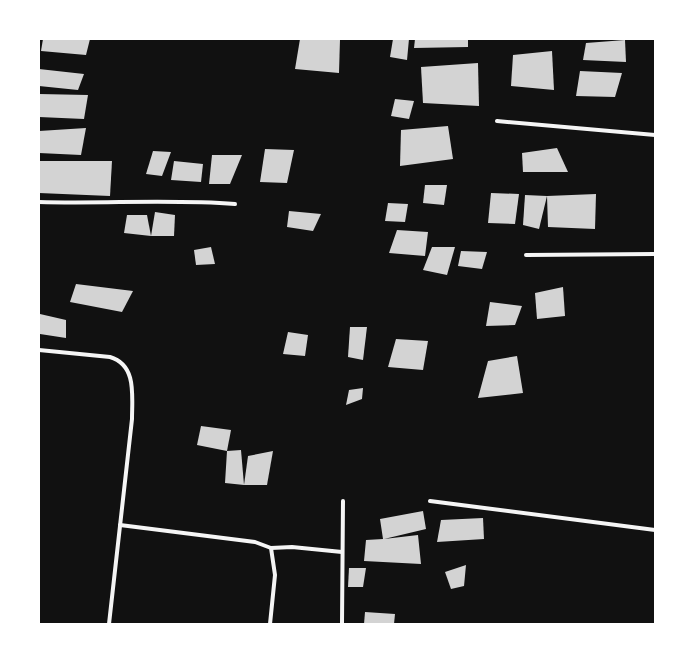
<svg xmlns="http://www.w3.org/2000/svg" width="694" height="663" font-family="'Archivo Narrow',sans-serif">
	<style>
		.building { fill: #d3d3d3 }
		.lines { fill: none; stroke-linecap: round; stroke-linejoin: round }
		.minor { stroke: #f5f5f5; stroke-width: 4 }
	</style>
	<rect width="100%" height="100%" fill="#111"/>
	<!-- building -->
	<g class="building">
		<path d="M 43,39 L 90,39 L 86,55 L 41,51 Z"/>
		<path d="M 300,39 L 340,39 L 339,73 L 295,69 Z"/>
		<path d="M 393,39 L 409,39 L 407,60 L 390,57 Z"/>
		<path d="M 415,39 L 468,39 L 468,47 L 414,48 Z"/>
		<path d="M 625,40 L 626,62 L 583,60 L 586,43 Z"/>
		<path d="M 552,51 L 554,90 L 511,86 L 513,55 Z"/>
		<path d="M 478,63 L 479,106 L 423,103 L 421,67 Z"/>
		<path d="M 39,69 L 84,74 L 78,90 L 39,86 Z"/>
		<path d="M 580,71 L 622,73 L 615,97 L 576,96 Z"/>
		<path d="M 39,94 L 88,95 L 84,119 L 39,117 Z"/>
		<path d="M 395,99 L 414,101 L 409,119 L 391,116 Z"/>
		<path d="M 448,126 L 453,159 L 400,166 L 401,130 Z"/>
		<path d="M 86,128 L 81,155 L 39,153 L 39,131 Z"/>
		<path d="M 557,148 L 568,172 L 523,172 L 522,153 Z"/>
		<path d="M 265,149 L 294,150 L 287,183 L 260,182 Z"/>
		<path d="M 153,151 L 171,152 L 162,176 L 146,174 Z"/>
		<path d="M 212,155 L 242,155 L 230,184 L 209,184 Z"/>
		<path d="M 39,161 L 112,161 L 110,196 L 39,193 Z"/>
		<path d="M 174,161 L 203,164 L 201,182 L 171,180 Z"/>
		<path d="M 425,185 L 447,185 L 444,205 L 423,203 Z"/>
		<path d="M 491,193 L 519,194 L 515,224 L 488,223 Z"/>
		<path d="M 596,194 L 595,229 L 548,227 L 547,196 Z"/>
		<path d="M 525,195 L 547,196 L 539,229 L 523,225 Z"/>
		<path d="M 388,203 L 408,204 L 405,222 L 385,221 Z"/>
		<path d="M 289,211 L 321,214 L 313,231 L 287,227 Z"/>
		<path d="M 155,212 L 175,215 L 174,236 L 151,236 Z"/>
		<path d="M 127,215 L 147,215 L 151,236 L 124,233 Z"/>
		<path d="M 397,230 L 428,232 L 425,256 L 389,253 Z"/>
		<path d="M 211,247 L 215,264 L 196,265 L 194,250 Z"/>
		<path d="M 432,247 L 455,247 L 447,275 L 423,270 Z"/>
		<path d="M 461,251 L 487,252 L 482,269 L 458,266 Z"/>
		<path d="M 76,284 L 133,291 L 122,312 L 70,302 Z"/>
		<path d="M 563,287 L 565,316 L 537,319 L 535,293 Z"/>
		<path d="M 490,302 L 522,306 L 515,325 L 486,326 Z"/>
		<path d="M 40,314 L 66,320 L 66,338 L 40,334 Z"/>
		<path d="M 350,327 L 367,327 L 363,360 L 348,357 Z"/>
		<path d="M 288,332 L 308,335 L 305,356 L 283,354 Z"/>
		<path d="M 396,339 L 428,341 L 423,370 L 388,367 Z"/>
		<path d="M 517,356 L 523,393 L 478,398 L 488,361 Z"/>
		<path d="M 363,388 L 362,399 L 346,405 L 349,390 Z"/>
		<path d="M 201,426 L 231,430 L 227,451 L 197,445 Z"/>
		<path d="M 241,450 L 244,485 L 225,483 L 227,451 Z"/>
		<path d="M 273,451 L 267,485 L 244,485 L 248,456 Z"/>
		<path d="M 423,511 L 426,529 L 384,539 L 418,535 L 421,564 L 364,561 L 366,540 L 383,539 L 380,519 Z"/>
		<path d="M 483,518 L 484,539 L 437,542 L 441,520 Z"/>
		<path d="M 466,565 L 464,586 L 451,589 L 445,572 Z"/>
		<path d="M 349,568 L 366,568 L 363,587 L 348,587 Z"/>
		<path d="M 365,612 L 395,614 L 394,624 L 364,624 Z"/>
	</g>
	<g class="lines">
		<!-- minor -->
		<g class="minor">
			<path d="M 497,121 L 655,135"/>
			<path d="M 39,202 C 104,204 170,199 235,204"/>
			<path d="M 526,255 L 655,254"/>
			<path d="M 39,350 L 110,357 C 137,365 132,396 132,419 L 109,624"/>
			<path d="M 430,501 L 655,530"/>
			<path d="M 120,525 L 255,542 L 271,548 L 275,575 L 270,624"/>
			<path d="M 271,548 L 292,547 L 342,552"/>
			<path d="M 342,624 L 343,501"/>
		</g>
	</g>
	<!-- border -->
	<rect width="694" height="663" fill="none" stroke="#ffffff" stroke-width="80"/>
</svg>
